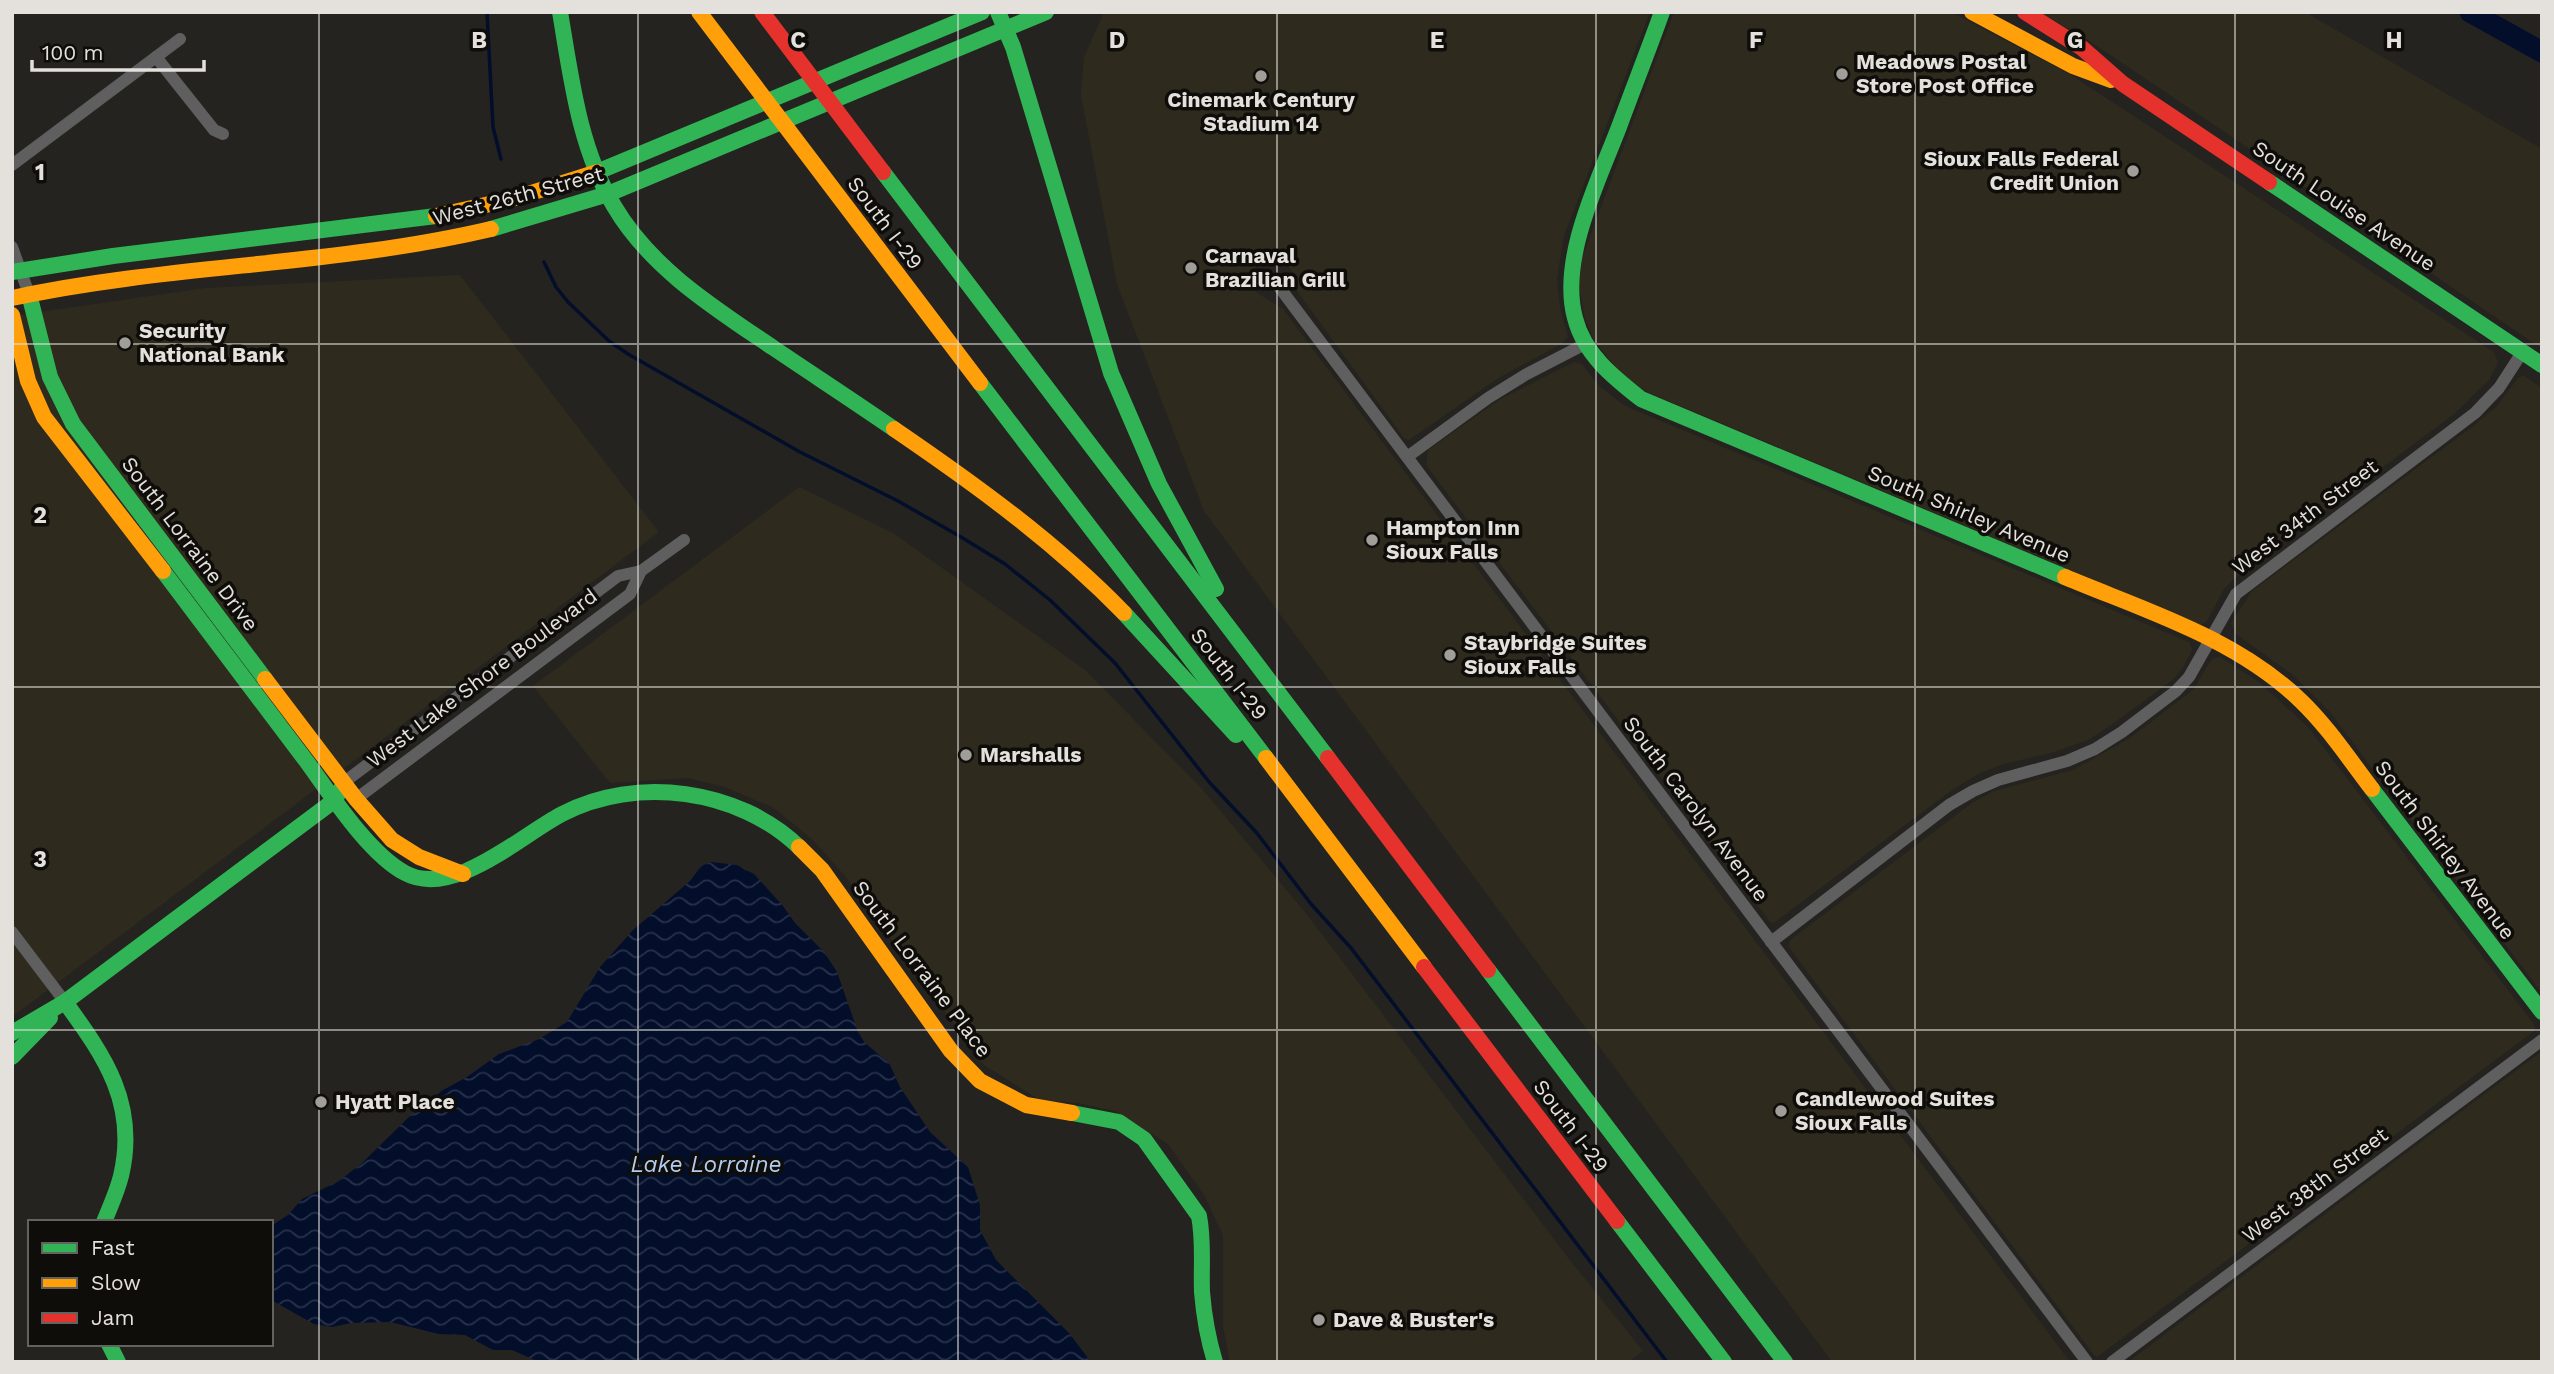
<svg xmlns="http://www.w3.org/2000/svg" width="2554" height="1374" font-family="'Work Sans',sans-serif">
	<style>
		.built { fill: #2f2a1e }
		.water { fill: url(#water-waves) }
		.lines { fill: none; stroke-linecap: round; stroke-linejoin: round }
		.stream { stroke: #030e2b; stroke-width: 3.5 }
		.river { stroke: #030e2b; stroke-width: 21 }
		.street { stroke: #5f5f60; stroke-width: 12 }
		.fast { stroke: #30b455; stroke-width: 16 }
		.slow { stroke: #ff9f0a; stroke-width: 16 }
		.jam { stroke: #e5322d; stroke-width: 16 }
		.grid { fill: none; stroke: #e4e1dc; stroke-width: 2; stroke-opacity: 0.55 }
		.poi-dot { fill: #a19e9a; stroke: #0e0d0a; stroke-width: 2.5 }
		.labels { text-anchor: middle; stroke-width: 7; stroke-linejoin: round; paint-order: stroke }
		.poi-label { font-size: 21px; font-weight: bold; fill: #e4e1dc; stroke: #0e0d0a; text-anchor: start }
		.street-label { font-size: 21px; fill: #e4e1dc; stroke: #0e0d0a }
		.water-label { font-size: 23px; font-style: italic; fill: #b2ccf1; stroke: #0e0d0a }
		.grid-label { font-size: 23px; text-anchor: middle; font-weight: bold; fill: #e4e1dc; stroke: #0e0d0a; stroke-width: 7; stroke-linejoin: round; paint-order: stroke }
	</style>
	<defs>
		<pattern id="water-waves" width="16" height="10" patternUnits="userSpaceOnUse" patternTransform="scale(1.75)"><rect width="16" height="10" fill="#030e2b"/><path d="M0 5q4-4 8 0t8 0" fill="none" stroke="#283149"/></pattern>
	</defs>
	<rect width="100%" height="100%" fill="#24231f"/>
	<!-- built -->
	<g class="built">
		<path d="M 1104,12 L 1650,12 L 1564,236 L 1557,279 L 1560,307 L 1568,337 L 1561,344 L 1500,377 L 1409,440 L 1404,438 L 1297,291 L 1294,274 L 1283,259 L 1273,256 L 1259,262 L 1252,272 L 1251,282 L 1254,290 L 1262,296 L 1283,309 L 2070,1362 L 1832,1362 L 1204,511 L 1117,284 L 1081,95 L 1084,57 Z"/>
		<path d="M 1674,12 L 1951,12 L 2071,75 L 2494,352 L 2498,362 L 2489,380 L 2454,414 L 2237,576 L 2224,589 L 2207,621 L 2201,625 L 1645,391 L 1622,375 L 1593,339 L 1584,316 L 1579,283 L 1582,258 Z"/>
		<path d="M 2040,12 L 2305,12 L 2542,149 L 2542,349 L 2232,137 L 2091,42 Z"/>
		<path d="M 460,275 L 659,532 L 12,1017 L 12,316 L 205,288 Z"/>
		<path d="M 1574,362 L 1582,364 L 1598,385 L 1625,406 L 2189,642 L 2192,650 L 2184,666 L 2174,679 L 2111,725 L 2088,740 L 2051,753 L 2003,764 L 1976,775 L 1948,793 L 1775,922 L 1771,923 L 1426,465 L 1428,450 L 1499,400 Z"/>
		<path d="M 2523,375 L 2542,388 L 2542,993 L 2329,711 L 2293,675 L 2236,634 L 2231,623 L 2252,591 L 2472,427 L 2496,407 L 2518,378 Z"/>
		<path d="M 799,487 L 893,533 L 1085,670 L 1202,789 L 1308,916 L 1569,1259 L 1643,1351 L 1628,1362 L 1230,1362 L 1223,1327 L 1223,1235 L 1204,1195 L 1168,1144 L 1115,1111 L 1078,1103 L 1040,1100 L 984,1065 L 845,876 L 813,840 L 774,808 L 725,787 L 687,778 L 610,783 L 533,686 Z"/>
		<path d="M 2220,657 L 2259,682 L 2308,727 L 2534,1024 L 2535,1029 L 2533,1032 L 2097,1357 L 2094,1355 L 1788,946 L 1790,940 L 1972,803 L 1994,791 L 2073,770 L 2130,738 L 2193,690 L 2210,662 L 2214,658 Z"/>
		<path d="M 2542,1051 L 2542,1362 L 2128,1362 Z"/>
	</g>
	<!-- water -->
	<path class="water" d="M 711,862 L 737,865 L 754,874 L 783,906 L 795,923 L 824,952 L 837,972 L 858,1032 L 865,1043 L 889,1063 L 900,1087 L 930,1132 L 968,1167 L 980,1205 L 980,1230 L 996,1260 L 1069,1333 L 1091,1362 L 539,1362 L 512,1350 L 493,1350 L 465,1335 L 439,1334 L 390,1322 L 351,1323 L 332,1327 L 314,1324 L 271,1300 L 271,1226 L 288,1215 L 302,1199 L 339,1181 L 362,1163 L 409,1117 L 443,1090 L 467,1077 L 499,1054 L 539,1039 L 567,1022 L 600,967 L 633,930 L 690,881 L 702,865 Z"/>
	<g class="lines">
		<!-- stream -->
		<g class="stream">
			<path d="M 487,12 L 493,127 L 501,159"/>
			<path d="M 544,262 L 556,287 L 568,302 L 609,341 L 628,354 L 800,452 L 898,501 L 961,537 L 1005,564 L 1050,600 L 1115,663 L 1210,783 L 1256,832 L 1311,904 L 1351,948 L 1667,1362"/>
		</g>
		<!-- river -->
		<path class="river" d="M 2470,12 L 2542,52"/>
		<!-- street -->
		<g class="street">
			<path d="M 156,57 L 214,130 L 223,134"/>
			<path d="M 12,165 L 180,39"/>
			<path d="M 12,247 L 29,294"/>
			<path d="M 1274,280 L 2087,1362"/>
			<path d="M 1407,457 L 1488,398 L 1525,375 L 1585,344"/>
			<path d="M 343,783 L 618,576 L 641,571 L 684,540"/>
			<path d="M 356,799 L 630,594 L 641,571"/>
			<path d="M 12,932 L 65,1002"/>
			<path d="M 1771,942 L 1949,805 L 1973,791 L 1998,780 L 2067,761 L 2095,749 L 2122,732 L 2176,691 L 2189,677 L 2236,594 L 2475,413 L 2499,388 L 2523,351"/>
			<path d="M 2112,1362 L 2542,1040"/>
		</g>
		<!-- fast -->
		<g class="fast">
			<path d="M 560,12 C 571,77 579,148 614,206 C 651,269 716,309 775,349 C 815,376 855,402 894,429"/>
			<path d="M 998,12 L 1013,47 L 1111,373 L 1159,484 L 1216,589"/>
			<path d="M 1662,12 C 1648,51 1633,89 1619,127 C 1598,182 1559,259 1575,318 C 1584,354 1613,377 1641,399 L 2065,577"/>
			<path d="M 597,172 L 982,12"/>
			<path d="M 883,172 L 1328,758"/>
			<path d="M 2269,182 L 2542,365"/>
			<path d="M 608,194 L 1046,12"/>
			<path d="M 491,229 L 608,194"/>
			<path d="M 12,272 L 113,256 L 436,216"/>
			<path d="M 29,294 L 50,377 L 73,424 L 265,679"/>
			<path d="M 980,383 L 1266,758"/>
			<path d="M 163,571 C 211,635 259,699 307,762 C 331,795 369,854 405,873 C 453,899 520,836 562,814 C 636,775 739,789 799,847"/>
			<path d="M 1124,613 L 1236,735"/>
			<path d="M 2372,789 L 2542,1012"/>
			<path d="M 1488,970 L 1785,1362"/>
			<path d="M 65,1002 C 105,1057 138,1104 121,1176 C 117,1192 110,1207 104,1222"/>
			<path d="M 12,1033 L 65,1002 L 335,800 L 340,790"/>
			<path d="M 12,1057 L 50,1018"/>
			<path d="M 1072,1113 L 1119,1122 L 1144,1139 L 1199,1216 C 1204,1241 1201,1267 1202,1292 C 1204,1317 1208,1339 1215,1362"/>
			<path d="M 1617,1221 L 1724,1362"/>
			<path d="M 109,1344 L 118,1362"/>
		</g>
		<!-- slow -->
		<g class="slow">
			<path d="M 699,12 L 980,383"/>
			<path d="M 1972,12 L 2073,66 L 2111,80"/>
			<path d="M 436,216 L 512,199 L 597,172"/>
			<path d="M 12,298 C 170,264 334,266 491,229"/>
			<path d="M 12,315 L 28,381 L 44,417 L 163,571"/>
			<path d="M 894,429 C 976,485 1055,542 1124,613"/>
			<path d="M 2065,577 C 2146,611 2236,638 2301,701 C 2328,727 2349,759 2372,789"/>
			<path d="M 265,679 L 356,799 L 392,840 L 419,857 L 463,874"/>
			<path d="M 1266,758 L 1424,967"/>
			<path d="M 799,847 L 822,870 L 951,1051 L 980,1081 L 1026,1105 L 1072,1113"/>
		</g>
		<!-- jam -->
		<g class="jam">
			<path d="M 762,12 L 883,172"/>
			<path d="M 2025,12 L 2082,48 L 2123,84 L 2269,182"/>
			<path d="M 1328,758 L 1488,970"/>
			<path d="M 1424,967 L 1617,1221"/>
		</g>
	</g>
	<!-- grid -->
	<path class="grid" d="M 319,12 L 319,1362M 638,12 L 638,1362M 958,12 L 958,1362M 1277,12 L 1277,1362M 1596,12 L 1596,1362M 1915,12 L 1915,1362M 2235,12 L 2235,1362M 12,344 L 2542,344M 12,687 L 2542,687M 12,1030 L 2542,1030"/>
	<!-- markers -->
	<g class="poi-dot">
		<circle cx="1842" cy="74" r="7"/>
		<circle cx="1261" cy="76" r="7"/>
		<circle cx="2133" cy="171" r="7"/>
		<circle cx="1191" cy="268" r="7"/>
		<circle cx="125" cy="343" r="7"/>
		<circle cx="1372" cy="540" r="7"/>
		<circle cx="1450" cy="655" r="7"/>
		<circle cx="966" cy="755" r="7"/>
		<circle cx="321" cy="1102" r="7"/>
		<circle cx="1781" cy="1111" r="7"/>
		<circle cx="1319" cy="1320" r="7"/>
	</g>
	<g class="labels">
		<!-- poi labels -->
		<g class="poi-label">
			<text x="1856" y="69">Meadows Postal<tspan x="1856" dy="24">Store Post Office</tspan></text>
			<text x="1261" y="107" text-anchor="middle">Cinemark Century<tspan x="1261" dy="24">Stadium 14</tspan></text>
			<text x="2119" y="166" text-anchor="end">Sioux Falls Federal<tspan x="2119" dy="24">Credit Union</tspan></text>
			<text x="1205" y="263">Carnaval<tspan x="1205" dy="24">Brazilian Grill</tspan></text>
			<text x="139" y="338">Security<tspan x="139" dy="24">National Bank</tspan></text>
			<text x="1386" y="535">Hampton Inn<tspan x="1386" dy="24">Sioux Falls</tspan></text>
			<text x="1464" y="650">Staybridge Suites<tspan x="1464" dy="24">Sioux Falls</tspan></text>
			<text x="980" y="762">Marshalls</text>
			<text x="1795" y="1106">Candlewood Suites<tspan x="1795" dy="24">Sioux Falls</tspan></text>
			<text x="335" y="1109">Hyatt Place</text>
			<text x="1333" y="1327">Dave &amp; Buster's</text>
		</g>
		<!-- street labels -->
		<g class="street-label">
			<text transform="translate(518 196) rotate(-15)" y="7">West 26th Street</text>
			<text transform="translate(2344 206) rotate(34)" y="7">South Louise Avenue</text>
			<text transform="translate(885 223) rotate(53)" y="7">South I-29</text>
			<text transform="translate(1969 514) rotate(23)" y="7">South Shirley Avenue</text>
			<text transform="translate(2305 517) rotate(-37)" y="7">West 34th Street</text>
			<text transform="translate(190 544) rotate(53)" y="7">South Lorraine Drive</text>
			<text transform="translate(1229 674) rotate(52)" y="7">South I-29</text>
			<text transform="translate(482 678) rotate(-37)" y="7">West Lake Shore Boulevard</text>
			<text transform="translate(1696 809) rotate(53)" y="7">South Carolyn Avenue</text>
			<text transform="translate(2445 850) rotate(53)" y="7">South Shirley Avenue</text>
			<text transform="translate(922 969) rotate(53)" y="7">South Lorraine Place</text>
			<text transform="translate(1571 1126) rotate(53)" y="7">South I-29</text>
			<text transform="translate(2315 1185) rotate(-37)" y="7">West 38th Street</text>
		</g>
		<!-- water labels -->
		<g class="water-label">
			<text x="706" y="1172">Lake Lorraine</text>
		</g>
	</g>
	<g class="grid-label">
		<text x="479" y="48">B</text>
		<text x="798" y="48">C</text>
		<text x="1117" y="48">D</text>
		<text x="1437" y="48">E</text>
		<text x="1756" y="48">F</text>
		<text x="2075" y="48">G</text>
		<text x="2394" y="48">H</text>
		<text x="40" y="180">1</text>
		<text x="40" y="523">2</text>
		<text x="40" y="867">3</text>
	</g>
	<!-- border -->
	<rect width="2554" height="1374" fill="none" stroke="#e4e1dc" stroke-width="28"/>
	<!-- legend -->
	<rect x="28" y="1220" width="245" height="126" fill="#0e0d0a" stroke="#64625e" stroke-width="2"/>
	<rect x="42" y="1243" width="35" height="10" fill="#30b455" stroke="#64625e" stroke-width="2"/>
	<text x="91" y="1255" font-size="21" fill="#e4e1dc">Fast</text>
	<rect x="42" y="1278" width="35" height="10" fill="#ff9f0a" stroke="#64625e" stroke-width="2"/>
	<text x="91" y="1290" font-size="21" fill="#e4e1dc">Slow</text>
	<rect x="42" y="1313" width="35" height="10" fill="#e5322d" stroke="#64625e" stroke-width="2"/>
	<text x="91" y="1325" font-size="21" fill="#e4e1dc">Jam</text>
	<!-- scale -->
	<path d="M32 60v10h172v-10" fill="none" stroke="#e4e1dc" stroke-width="3.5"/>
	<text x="42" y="60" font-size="21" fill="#e4e1dc" stroke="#0e0d0a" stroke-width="5" paint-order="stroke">100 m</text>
</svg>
